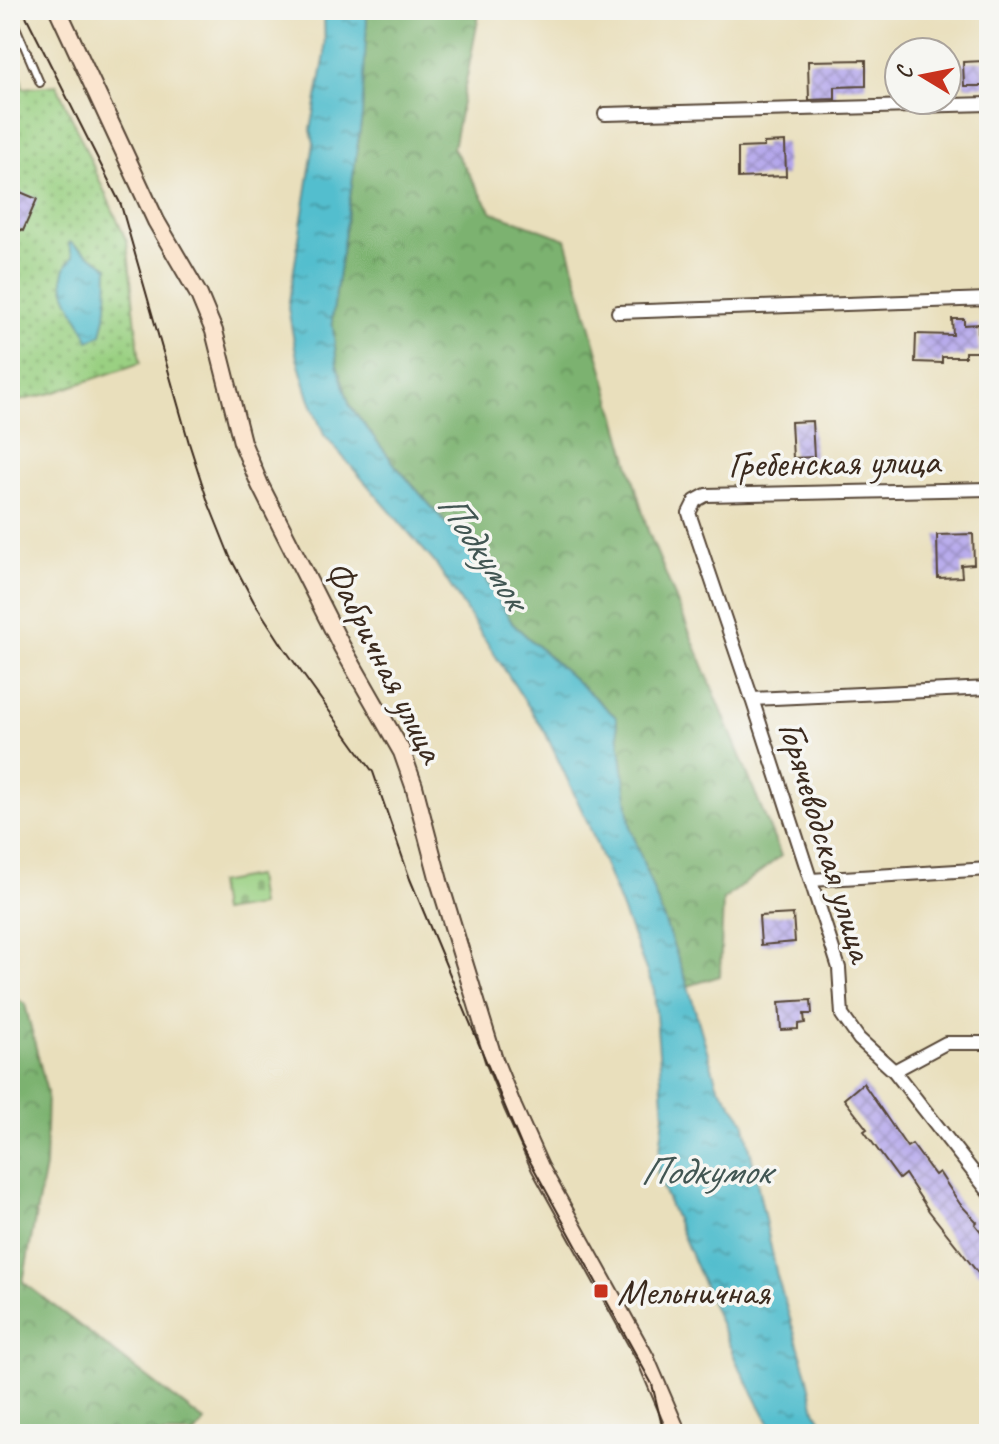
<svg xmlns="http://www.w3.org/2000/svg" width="999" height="1444" font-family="Caveat,sans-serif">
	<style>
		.forest { fill: url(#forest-crowns); stroke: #5b6e47; stroke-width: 2 }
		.cemetery { fill: url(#cemetery-stones); stroke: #6a7d50; stroke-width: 2 }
		.park { fill: url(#park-dots); stroke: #6a7d50; stroke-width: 2 }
		.water { fill: url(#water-ripples); stroke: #477476; stroke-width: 2 }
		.building { fill: url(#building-cross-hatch) }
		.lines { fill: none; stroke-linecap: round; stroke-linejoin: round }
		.lane-casing { stroke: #554536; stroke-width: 10 }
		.street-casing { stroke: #554536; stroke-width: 16 }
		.secondary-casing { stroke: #554536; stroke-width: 20 }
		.lane { stroke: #fff; stroke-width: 6 }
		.street { stroke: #fff; stroke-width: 12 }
		.secondary { stroke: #fbe5cf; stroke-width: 16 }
		.tram { stroke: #3b2a1e; stroke-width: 2 }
		.poi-dot { fill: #c8321e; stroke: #f6f6f2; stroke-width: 3 }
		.labels { text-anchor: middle; stroke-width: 7; stroke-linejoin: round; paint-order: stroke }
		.street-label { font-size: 38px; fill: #3b2a1e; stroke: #f6f6f2 }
		.poi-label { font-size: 38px; fill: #3b2a1e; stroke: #f6f6f2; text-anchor: start }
		.water-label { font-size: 40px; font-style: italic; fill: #425653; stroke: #f6f6f2 }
	</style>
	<defs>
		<pattern id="forest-crowns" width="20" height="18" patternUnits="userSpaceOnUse" patternTransform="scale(2)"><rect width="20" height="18" fill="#7bb270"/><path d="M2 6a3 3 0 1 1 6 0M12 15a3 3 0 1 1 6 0" fill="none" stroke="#66915b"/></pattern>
		<pattern id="cemetery-stones" width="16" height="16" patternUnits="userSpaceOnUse" patternTransform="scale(2)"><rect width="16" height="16" fill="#9ad082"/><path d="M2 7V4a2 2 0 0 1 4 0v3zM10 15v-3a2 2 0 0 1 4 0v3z" fill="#7fa96a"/></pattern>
		<pattern id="park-dots" width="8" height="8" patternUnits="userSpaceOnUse" patternTransform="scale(2)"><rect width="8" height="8" fill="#9ad082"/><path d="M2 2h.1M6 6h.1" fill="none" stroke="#7fa96a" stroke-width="1.8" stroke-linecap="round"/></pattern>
		<pattern id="water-ripples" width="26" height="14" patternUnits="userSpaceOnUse" patternTransform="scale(2)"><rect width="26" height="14" fill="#53bece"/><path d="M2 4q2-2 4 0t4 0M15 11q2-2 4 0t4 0" fill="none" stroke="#469ba7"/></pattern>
		<pattern id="building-cross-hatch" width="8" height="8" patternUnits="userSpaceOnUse" patternTransform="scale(2)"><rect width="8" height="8" fill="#b3a5ec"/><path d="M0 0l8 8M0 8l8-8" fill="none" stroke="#9387bf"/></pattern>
	</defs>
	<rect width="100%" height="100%" fill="#f6f6f2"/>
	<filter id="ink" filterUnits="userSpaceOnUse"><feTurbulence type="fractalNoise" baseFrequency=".0125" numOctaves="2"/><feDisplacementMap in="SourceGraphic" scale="16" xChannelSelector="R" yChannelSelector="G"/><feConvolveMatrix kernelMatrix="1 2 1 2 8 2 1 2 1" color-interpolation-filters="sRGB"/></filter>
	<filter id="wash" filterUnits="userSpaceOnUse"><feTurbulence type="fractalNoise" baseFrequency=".006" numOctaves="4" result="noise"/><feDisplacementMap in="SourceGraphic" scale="32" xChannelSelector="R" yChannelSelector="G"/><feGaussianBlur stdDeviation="1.8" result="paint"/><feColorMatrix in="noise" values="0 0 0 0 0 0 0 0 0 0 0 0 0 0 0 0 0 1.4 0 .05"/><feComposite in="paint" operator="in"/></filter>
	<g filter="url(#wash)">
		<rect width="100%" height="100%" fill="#e9dfbc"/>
		<!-- forest -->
		<g class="forest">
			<path d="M 366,10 L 480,10 L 453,148 L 492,212 L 566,239 L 648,531 L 781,856 L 723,900 L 720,976 L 688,986 L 631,829 L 616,717 L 513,624 L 463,543 L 396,466 L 350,406 L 337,365 L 332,319 L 362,116 Z"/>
			<path d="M 10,994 L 25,1004 L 47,1092 L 45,1167 L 23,1282 L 205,1422 L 195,1434 L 10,1434 Z"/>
		</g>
		<!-- cemetery -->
		<path class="cemetery" d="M 256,876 L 260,906 L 221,912 L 217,883 Z"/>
		<!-- park -->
		<path class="park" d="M 19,70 L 23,88 L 57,85 L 127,242 L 140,363 L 52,393 L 10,403 L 10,72 Z"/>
		<!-- water -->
		<g class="water">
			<path d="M 324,10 L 366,10 L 367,21 L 362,116 L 332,319 L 337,365 L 350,406 L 396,466 L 463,543 L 513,624 L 616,717 L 631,829 L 688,986 L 717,1084 L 744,1121 L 777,1276 L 807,1374 L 815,1410 L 828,1434 L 775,1434 L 737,1363 L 657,1175 L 664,1115 L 654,990 L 587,821 L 545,732 L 436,564 L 324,435 L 309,398 L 297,358 L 288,308 L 314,143 L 311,130 L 325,55 Z"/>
			<path d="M 70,242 L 108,267 L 107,308 L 101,334 L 89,341 C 81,315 46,282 73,257 L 69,245 Z"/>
		</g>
		<g id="blocks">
			<!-- building -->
			<g class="building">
				<path d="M 866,60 L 866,86 L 835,87 L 835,99 L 809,100 L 808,61 Z"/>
				<path d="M 984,61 L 985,86 L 964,86 L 963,62 Z"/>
				<path d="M 785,142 L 786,176 L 738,178 L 738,148 L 764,147 L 764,143 Z"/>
				<path d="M 18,191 L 37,199 L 23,231 L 10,225 L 10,209 Z"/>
				<path d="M 952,319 L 964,319 L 964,325 L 978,324 L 979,352 L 965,352 L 965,357 L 942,357 L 942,363 L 915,362 L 916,334 L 953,335 Z"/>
				<path d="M 812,421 L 814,457 L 793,458 L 791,422 Z"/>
				<path d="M 973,534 L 974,564 L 961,565 L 962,577 L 938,578 L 937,535 Z"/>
				<path d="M 793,914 L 795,942 L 761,945 L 759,916 Z"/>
				<path d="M 811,1000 L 812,1014 L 804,1014 L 805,1023 L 798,1024 L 798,1029 L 781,1030 L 779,1002 Z"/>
				<path d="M 863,1083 L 907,1147 L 912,1144 L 935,1175 L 939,1172 L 960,1204 L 977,1222 L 975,1224 L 989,1242 L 989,1282 L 980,1272 L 978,1273 L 929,1211 L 905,1174 L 899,1179 L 864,1131 L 867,1129 L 844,1099 Z"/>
			</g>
		</g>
	</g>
	<g filter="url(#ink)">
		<use href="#blocks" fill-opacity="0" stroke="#554536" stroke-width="2"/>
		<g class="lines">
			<!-- lane casing -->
			<g class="lane-casing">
				<path id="lane" d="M 10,13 L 40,83"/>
			</g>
			<!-- street casing -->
			<g class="street-casing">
				<g id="street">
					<path d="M 605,114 L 989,104"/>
					<path d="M 618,312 L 989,299"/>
					<path d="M 989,489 L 706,495 L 695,501 L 689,513 L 752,699 L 839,968 L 842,1015 L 859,1039 L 894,1071 L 989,1192"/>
					<path d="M 752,699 L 989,688"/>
					<path d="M 811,880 L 989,869"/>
					<path d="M 894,1071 L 946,1043 L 989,1043"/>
				</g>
			</g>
			<!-- secondary casing -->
			<g class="secondary-casing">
				<path id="secondary" d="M 58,10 L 156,221 L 199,295 L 214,331 L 242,442 L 260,485 L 342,647 L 402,752 L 414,786 L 439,881 L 494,1060 L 513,1107 L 540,1167 L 645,1357 L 678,1434"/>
			</g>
			<!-- lane -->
			<use href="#lane" class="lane"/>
			<!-- street -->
			<use href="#street" class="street"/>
			<!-- secondary -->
			<use href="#secondary" class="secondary"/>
			<!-- tram -->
			<path class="tram" d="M 23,10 L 121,205 L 189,443 L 208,502 L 230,557 L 254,602 L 284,648 L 373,772 L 410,879 L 521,1145 L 652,1384 L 664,1434"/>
		</g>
	</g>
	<!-- markers -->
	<rect class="poi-dot" x="593" y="1283" width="16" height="16" rx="4"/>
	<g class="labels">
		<!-- street labels -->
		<g class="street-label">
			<text transform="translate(834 462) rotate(-1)" y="13">Гребенская улица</text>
			<text transform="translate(385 661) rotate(63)" y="13">Фабричная улица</text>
			<text transform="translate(827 841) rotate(73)" y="13">Горячеводская улица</text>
		</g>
		<!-- poi labels -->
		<g class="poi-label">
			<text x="617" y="1304">Мельничная</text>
		</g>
		<!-- water labels -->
		<g class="water-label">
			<text transform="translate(484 550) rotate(56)" y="14">Подкумок</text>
			<text x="705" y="1184">Подкумок</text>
		</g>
	</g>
	<!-- margin -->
	<rect width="999" height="1444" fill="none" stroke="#f6f6f2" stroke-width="40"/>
	<!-- north arrow -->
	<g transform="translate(923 76) rotate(280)"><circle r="38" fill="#f6f6f2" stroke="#aba49d" stroke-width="2"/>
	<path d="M0-6L14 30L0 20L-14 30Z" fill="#c8321e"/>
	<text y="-12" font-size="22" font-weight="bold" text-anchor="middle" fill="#3b2a1e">С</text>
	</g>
</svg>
